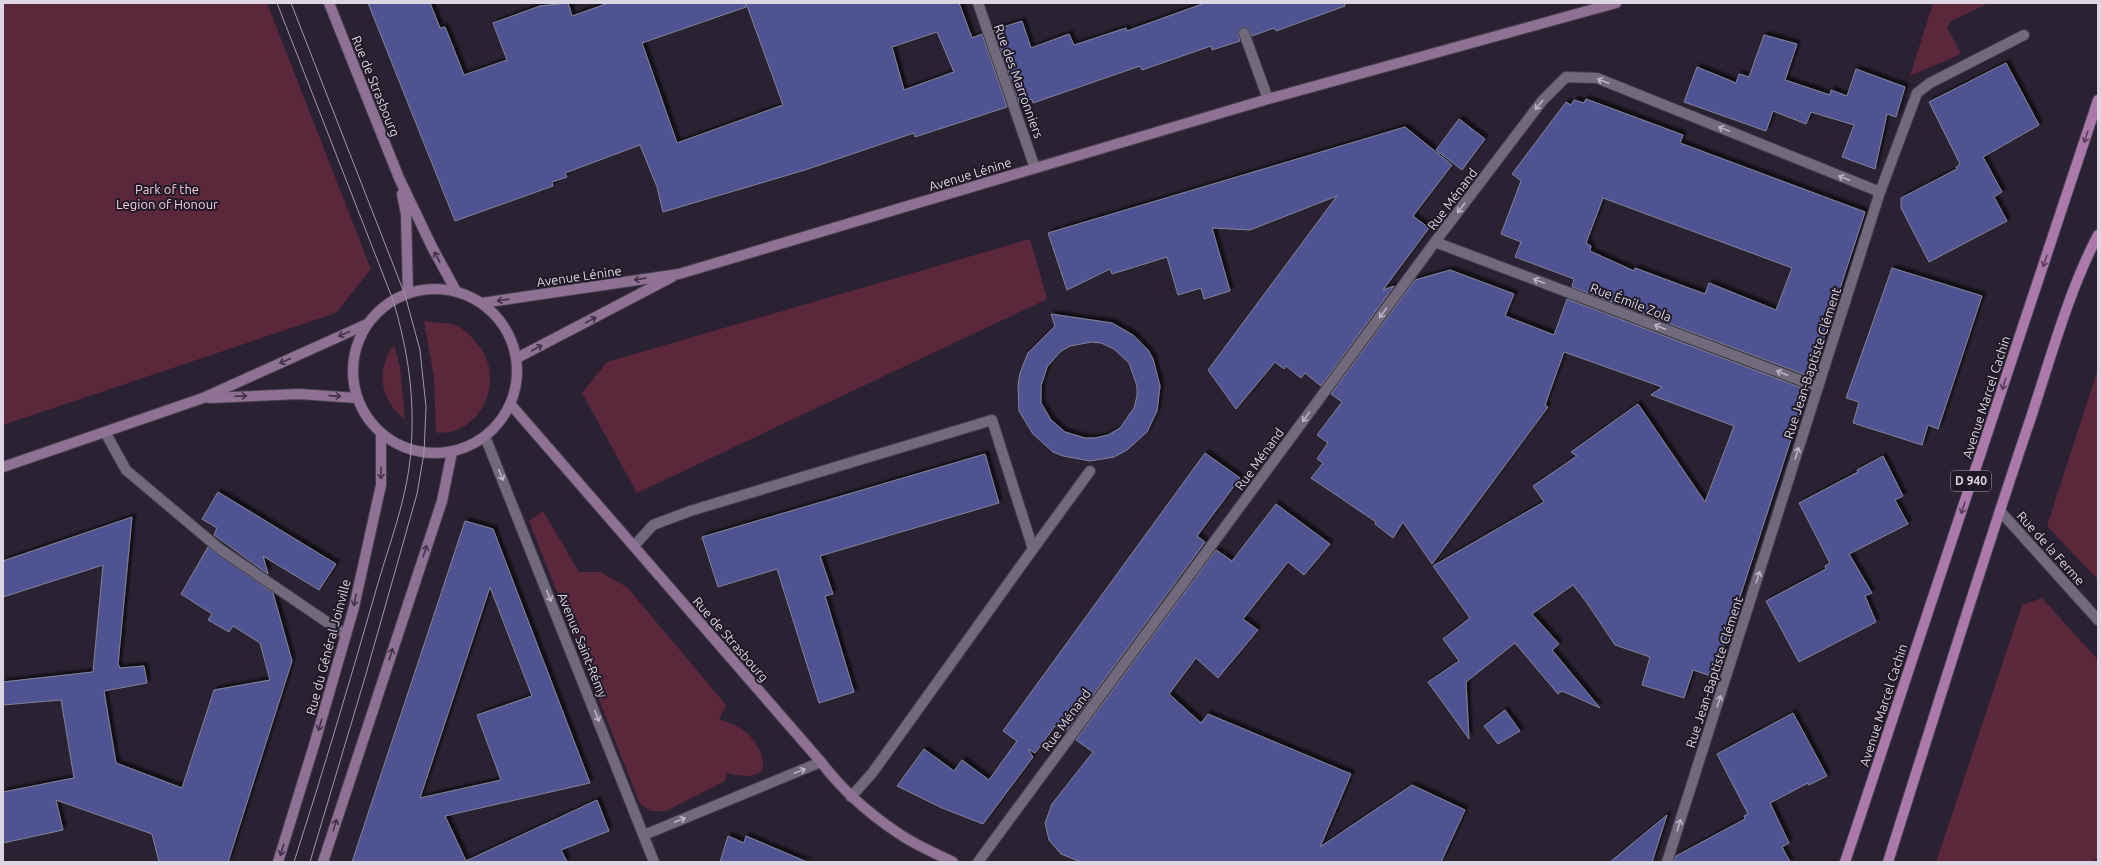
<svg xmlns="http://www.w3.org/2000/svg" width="2101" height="865" font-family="Ubuntu,sans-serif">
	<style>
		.green { fill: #5a273b }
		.building { fill: #505291; stroke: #818398; fill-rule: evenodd; filter: url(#shadow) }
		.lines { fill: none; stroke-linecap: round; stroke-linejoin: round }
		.lane-casing { stroke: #47404e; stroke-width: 12 }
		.street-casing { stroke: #47404e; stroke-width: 12 }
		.secondary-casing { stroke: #47404e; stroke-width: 12 }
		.primary-casing { stroke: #47404e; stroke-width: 12 }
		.lane { stroke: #71697c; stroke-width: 10 }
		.street { stroke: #71697c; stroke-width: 10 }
		.secondary { stroke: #8e7193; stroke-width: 10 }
		.primary { stroke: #ab79aa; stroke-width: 10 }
		.tram { stroke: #9f99a5; stroke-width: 1 }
		.oneway { stroke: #bbb5c3 }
		.oneway2 { stroke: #583f5c }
		.oneway3 { stroke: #413348 }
		.labels { text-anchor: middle; stroke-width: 4; stroke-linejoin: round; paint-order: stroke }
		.shield { fill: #201928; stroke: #a39daa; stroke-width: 1 }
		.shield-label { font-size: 12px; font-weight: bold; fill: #dbd6e1 }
		.street-label { font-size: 13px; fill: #dbd6e1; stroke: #201928 }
		.park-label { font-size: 13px; fill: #f5c9d7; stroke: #201928 }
	</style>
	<defs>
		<filter id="shadow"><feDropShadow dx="3.5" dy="-3.5" stdDeviation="1" flood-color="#0009"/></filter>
	</defs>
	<rect width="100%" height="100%" fill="#2a2232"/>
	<!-- green -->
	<g class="green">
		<path d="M 3,3 L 267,3 L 371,269 L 336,313 L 3,425 Z"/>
		<path d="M 1933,3 L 1989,3 L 1951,21 L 1947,27 L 1961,54 L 1910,76 Z"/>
		<path d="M 1030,239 L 1047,299 L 637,493 L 582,393 L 607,362 Z"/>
		<path d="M 424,321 C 434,323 446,322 455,325 C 463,328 471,336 476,342 C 502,371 491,418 454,431 C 449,433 441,432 436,433 L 434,378 Z"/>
		<path d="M 394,345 L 400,367 L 405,420 C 380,399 375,371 394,345 Z"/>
		<path d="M 2098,369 L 2098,580 L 2047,526 Z"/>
		<path d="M 543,511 L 579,572 L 600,572 L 627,587 L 726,705 L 719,719 C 728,723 743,727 749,735 C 759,745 775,774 749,776 C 742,776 734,774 727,773 L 725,781 L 666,811 L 651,811 L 640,804 L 529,521 Z"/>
		<path d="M 2042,598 L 2098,660 L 2098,859 L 2088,862 L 1936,862 L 2022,605 Z"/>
	</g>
	<!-- building -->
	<g class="building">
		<path d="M 368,3 L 430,3 L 440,28 L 445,27 L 464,75 L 507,60 L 493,23 L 540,6 L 568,3 L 572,16 L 609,3 L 746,3 L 746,7 L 642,43 L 677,143 L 783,105 L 746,3 L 959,3 L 972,38 L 982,34 L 1007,107 L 915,137 L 914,133 L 805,170 L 663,212 L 657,187 L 640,145 L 565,173 L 567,177 L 552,182 L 553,186 L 455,221 ZM 937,32 L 954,72 L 904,90 L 892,47 Z"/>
		<path d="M 1205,3 L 1345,3 L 1345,6 L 1276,31 L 1274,28 L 1252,36 L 1248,28 L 1242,27 L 1238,32 L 1240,41 L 1212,50 L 1211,46 L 1142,70 L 1140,66 L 1033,103 L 1032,99 L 1019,103 L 994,30 L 1022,21 L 1031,48 L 1069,34 L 1074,45 L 1126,28 L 1127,31 Z"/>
		<path d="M 1764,35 L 1797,44 L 1785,80 L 1830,95 L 1831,90 L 1847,96 L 1856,69 L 1905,87 L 1896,117 L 1887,114 L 1875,169 L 1842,157 L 1854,125 L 1811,112 L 1806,124 L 1773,111 L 1766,131 L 1684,102 L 1697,67 L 1736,83 L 1739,74 L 1749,77 Z"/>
		<path d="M 2006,63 L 2039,125 L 1983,157 L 2002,192 L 1994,197 L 2007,221 L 1929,262 L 1901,208 L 1901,198 L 1957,169 L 1956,167 L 1960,164 L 1929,102 Z"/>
		<path d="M 1586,99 L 1683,135 L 1680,143 L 1865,212 L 1811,377 L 1572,287 L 1574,279 L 1515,257 L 1521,242 L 1501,234 L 1521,181 L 1512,174 L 1566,102 L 1571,105 L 1574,100 L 1584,103 ZM 1603,198 L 1792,268 L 1776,310 L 1709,283 L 1705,294 L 1635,268 L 1634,271 L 1590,251 L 1591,246 L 1586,243 Z"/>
		<path d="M 1459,119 L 1485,139 L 1462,170 L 1436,150 Z"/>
		<path d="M 1405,127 L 1452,165 L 1413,216 L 1429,228 L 1383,290 L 1394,286 L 1321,386 L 1305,373 L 1301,378 L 1286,366 L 1284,369 L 1275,362 L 1236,409 L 1208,370 L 1337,196 L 1250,230 L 1212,228 L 1230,291 L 1204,299 L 1201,288 L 1178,295 L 1167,257 L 1112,274 L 1110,269 L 1067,290 L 1048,233 Z"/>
		<path d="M 1892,268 L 1982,296 L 1938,429 L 1928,425 L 1922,445 L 1853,423 L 1859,402 L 1846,398 Z"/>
		<path d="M 1450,270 L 1514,294 L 1505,316 L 1554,335 L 1567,299 L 1807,390 L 1714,677 L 1693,670 L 1684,698 L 1642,685 L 1650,657 L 1615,645 L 1587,603 L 1573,585 L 1532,614 L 1559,644 L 1552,650 L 1600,708 L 1562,691 L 1558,694 L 1515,643 L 1466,682 L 1469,739 L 1428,682 L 1459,661 L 1443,639 L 1470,618 L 1433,566 L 1544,502 L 1533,486 L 1577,456 L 1571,452 L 1638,404 L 1705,502 L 1734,426 L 1651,395 L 1662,387 L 1564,352 L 1545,405 L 1548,407 L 1432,564 L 1403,522 L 1393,538 L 1375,524 L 1376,522 L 1311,478 L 1323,463 L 1317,459 L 1328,443 L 1317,435 L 1342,402 L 1331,394 L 1415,280 Z"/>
		<path d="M 1051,314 L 1112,323 L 1133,335 L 1148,350 L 1153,359 L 1160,386 L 1157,411 L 1147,432 L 1127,450 L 1114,457 L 1090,461 L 1063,456 L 1053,452 L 1033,434 L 1019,411 L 1018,385 L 1020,373 L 1028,353 L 1055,326 ZM 1092,342 L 1101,343 L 1114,349 L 1129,363 L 1137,386 L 1137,396 L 1134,408 L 1120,428 L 1108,435 L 1095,438 L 1085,438 L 1065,432 L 1051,420 L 1041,403 L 1041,386 L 1047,367 L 1060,352 L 1070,346 Z"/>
		<path d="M 1205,453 L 1240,478 L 1197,536 L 1205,542 L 1065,733 L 1055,726 L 1035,753 L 1028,749 L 1033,757 L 983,824 L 942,808 L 897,786 L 924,749 L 954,771 L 962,760 L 989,780 L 1017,741 L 1003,731 Z"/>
		<path d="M 985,454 L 999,503 L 820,556 L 833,594 L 825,596 L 854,692 L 819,703 L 777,569 L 718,587 L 702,537 Z"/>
		<path d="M 1883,456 L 1903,496 L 1895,500 L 1908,524 L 1849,554 L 1872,593 L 1865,596 L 1876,622 L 1799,662 L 1766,601 L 1826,569 L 1825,566 L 1830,563 L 1799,503 L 1858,472 L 1857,470 Z"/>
		<path d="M 218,492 L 336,564 L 319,590 L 263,556 L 268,574 L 214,535 L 217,528 L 202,519 Z"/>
		<path d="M 1276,504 L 1330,544 L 1304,575 L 1288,562 L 1243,619 L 1258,630 L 1218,678 L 1196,658 L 1169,694 L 1201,723 L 1208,714 L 1351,774 L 1320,847 L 1412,785 L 1465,810 L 1441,862 L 1081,862 L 1061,854 L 1049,840 L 1045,823 L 1052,804 L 1093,752 L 1076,740 L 1216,550 L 1232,561 Z"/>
		<path d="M 132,517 L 118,664 L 120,668 L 144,666 L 147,683 L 104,691 L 116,763 L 182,788 L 214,690 L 270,680 L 260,643 L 233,626 L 229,632 L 208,620 L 212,614 L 181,594 L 208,547 L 273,593 L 292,661 L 228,862 L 159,862 L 152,834 L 56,800 L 63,830 L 3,843 L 3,792 L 74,778 L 61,700 L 3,705 L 3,682 L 93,672 L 103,565 L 3,597 L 3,561 Z"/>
		<path d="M 465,521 L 493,529 L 590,783 L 445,816 L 466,861 L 597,800 L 609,831 L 561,850 L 567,862 L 352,862 ZM 490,587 L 532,696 L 477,715 L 501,780 L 420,798 Z"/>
		<path d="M 1505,710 L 1520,731 L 1498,744 L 1484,726 Z"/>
		<path d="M 1793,713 L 1827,776 L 1809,785 L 1808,783 L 1770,803 L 1789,843 L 1782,847 L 1790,862 L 1674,862 L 1676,856 L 1745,819 L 1744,816 L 1748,814 L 1717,754 Z"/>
		<path d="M 1667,815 L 1652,862 L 1610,862 Z"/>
		<path d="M 728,836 L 744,843 L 746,836 L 807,862 L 720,862 Z"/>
	</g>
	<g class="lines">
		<!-- lane casing -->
		<g class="lane-casing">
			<g id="lane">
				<path d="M 1244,33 L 1268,99"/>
				<path d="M 1880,192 L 1917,93 L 1930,83 L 2024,35"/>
				<path d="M 105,432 L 126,470 L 221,550 L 346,635"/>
				<path d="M 634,546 L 653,525 L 690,511 L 992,420 L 1033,549"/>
				<path d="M 851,797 L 873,772 L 1033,549 L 1090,471"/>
			</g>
		</g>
		<!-- street casing -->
		<g class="street-casing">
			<g id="street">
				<path d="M 978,3 L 1035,168"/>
				<path d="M 1435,242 L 1818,387"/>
				<path d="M 486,439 L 654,862"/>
				<path d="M 2000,511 L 2098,620"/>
				<path d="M 644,835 L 821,762"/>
				<path d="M 978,862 L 1435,242 L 1542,101 L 1566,77 L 1597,78 L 1880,192 L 1667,862"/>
			</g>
		</g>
		<!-- secondary casing -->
		<g class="secondary-casing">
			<g id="secondary">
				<path d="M 329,3 L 399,178 L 432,247 L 456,291"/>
				<path d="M 402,194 L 406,214 L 408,293"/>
				<circle cx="435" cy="371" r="82"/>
				<path d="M 482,303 L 679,274 L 1268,99 L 1616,3"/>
				<path d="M 517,358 L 672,277"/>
				<path d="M 209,398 L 299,394 L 357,398"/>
				<path d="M 512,406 L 821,762 C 843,791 868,813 898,833 C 915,845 935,853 953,862"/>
				<path d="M 3,467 L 203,398 L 367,324"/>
				<path d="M 278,862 L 315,742 L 354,607 L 381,485 L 381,434"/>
				<path d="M 323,862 L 442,501 L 452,452"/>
			</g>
		</g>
		<!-- primary casing -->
		<g class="primary-casing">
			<g id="primary">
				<path d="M 1845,862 L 2098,100"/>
				<path d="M 1888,862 C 1933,720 1977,578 2024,438 C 2047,372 2066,296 2098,235"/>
			</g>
		</g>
		<!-- lane -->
		<use href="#lane" class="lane"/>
		<!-- street -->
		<use href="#street" class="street"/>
		<!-- secondary -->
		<use href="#secondary" class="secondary"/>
		<!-- primary -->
		<use href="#primary" class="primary"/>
		<!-- tram -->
		<g class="tram">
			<path d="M 277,3 L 393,300 C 408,351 415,396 411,449 C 408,497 389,544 376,590 C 350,681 323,772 294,862"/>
			<path d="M 291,3 L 405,295 L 420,350 L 426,407 L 424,453 L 417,494 L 366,674 L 310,862"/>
		</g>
	</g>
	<!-- one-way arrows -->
	<defs><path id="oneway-shaft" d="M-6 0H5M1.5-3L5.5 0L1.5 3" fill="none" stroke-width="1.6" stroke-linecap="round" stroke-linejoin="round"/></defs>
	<g class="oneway">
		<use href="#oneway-shaft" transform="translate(1603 81) rotate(-159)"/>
		<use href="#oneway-shaft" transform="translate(1539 105) rotate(129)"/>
		<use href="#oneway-shaft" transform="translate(1724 129) rotate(-158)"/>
		<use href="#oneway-shaft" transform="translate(1844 178) rotate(-158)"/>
		<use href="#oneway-shaft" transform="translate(1461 208) rotate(127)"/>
		<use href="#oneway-shaft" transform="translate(1539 281) rotate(-159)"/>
		<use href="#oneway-shaft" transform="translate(1383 313) rotate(126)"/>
		<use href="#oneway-shaft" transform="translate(1660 327) rotate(-159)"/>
		<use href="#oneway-shaft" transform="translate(1782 373) rotate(-159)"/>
		<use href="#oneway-shaft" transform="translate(1306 417) rotate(126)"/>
		<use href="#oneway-shaft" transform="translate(1797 453) rotate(-72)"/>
		<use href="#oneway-shaft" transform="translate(501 475) rotate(68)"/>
		<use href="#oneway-shaft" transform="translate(1758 577) rotate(-72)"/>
		<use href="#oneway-shaft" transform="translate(549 596) rotate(68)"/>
		<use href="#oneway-shaft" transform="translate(1719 701) rotate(-72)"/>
		<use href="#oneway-shaft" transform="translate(597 716) rotate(68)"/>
		<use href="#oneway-shaft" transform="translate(800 771) rotate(-22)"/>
		<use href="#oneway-shaft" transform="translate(680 820) rotate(-22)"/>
		<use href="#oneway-shaft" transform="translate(1679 825) rotate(-72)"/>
	</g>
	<g class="oneway2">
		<use href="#oneway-shaft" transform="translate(2086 137) rotate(108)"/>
		<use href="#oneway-shaft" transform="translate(2045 261) rotate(108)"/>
		<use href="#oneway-shaft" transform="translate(2004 384) rotate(108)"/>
		<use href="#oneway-shaft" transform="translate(1963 508) rotate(108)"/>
	</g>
	<g class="oneway3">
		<use href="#oneway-shaft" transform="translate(437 257) rotate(-119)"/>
		<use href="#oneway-shaft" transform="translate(640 279) rotate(172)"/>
		<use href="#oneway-shaft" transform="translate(503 300) rotate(172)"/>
		<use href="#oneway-shaft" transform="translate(591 320) rotate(-28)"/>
		<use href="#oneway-shaft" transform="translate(344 334) rotate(156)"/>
		<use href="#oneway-shaft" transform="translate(537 348) rotate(-28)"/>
		<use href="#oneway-shaft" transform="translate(285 361) rotate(156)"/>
		<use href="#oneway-shaft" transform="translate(241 396) rotate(-2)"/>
		<use href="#oneway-shaft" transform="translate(335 396) rotate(4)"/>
		<use href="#oneway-shaft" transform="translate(381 473) rotate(90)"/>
		<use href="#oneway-shaft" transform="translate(425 551) rotate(-72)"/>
		<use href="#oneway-shaft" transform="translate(355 600) rotate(102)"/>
		<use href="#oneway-shaft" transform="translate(391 654) rotate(-72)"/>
		<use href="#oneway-shaft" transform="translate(320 725) rotate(106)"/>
		<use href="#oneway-shaft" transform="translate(335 825) rotate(-72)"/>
		<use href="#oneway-shaft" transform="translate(282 850) rotate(107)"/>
	</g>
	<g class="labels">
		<!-- shield labels -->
		<rect class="shield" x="1951" y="471" width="40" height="20" rx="3"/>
		<g class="shield-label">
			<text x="1971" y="485">D 940</text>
		</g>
		<!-- street labels -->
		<g class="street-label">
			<text transform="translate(1019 81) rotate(70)" y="5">Rue des Marronniers</text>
			<text transform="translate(376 86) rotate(68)" y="5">Rue de Strasbourg</text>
			<text transform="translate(970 174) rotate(-17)" y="5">Avenue Lénine</text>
			<text transform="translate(1452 199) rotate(-53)" y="5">Rue Ménand</text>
			<text transform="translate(579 276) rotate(-8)" y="5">Avenue Lénine</text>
			<text transform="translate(1631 302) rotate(21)" y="5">Rue Émile Zola</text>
			<text transform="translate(1812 363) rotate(-72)" y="5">Rue Jean-Baptiste Clément</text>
			<text transform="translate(1986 397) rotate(-72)" y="5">Avenue Marcel Cachin</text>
			<text transform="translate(1259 459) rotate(-54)" y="5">Rue Ménand</text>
			<text transform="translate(2051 548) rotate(48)" y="5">Rue de la Ferme</text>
			<text transform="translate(731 639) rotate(49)" y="5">Rue de Strasbourg</text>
			<text transform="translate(583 645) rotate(68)" y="5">Avenue Saint-Rémy</text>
			<text transform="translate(328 647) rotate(-75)" y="5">Rue du Général Joinville</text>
			<text transform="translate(1714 672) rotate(-72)" y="5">Rue Jean-Baptiste Clément</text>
			<text transform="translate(1883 705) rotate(-72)" y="5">Avenue Marcel Cachin</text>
			<text transform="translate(1066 720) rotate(-54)" y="5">Rue Ménand</text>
		</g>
		<!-- park labels -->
		<g class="park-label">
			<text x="167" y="194">Park of the<tspan x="167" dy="15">Legion of Honour</tspan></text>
		</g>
	</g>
	<!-- border -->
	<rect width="2101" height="865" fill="none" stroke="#dbd6e1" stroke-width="8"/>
</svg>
